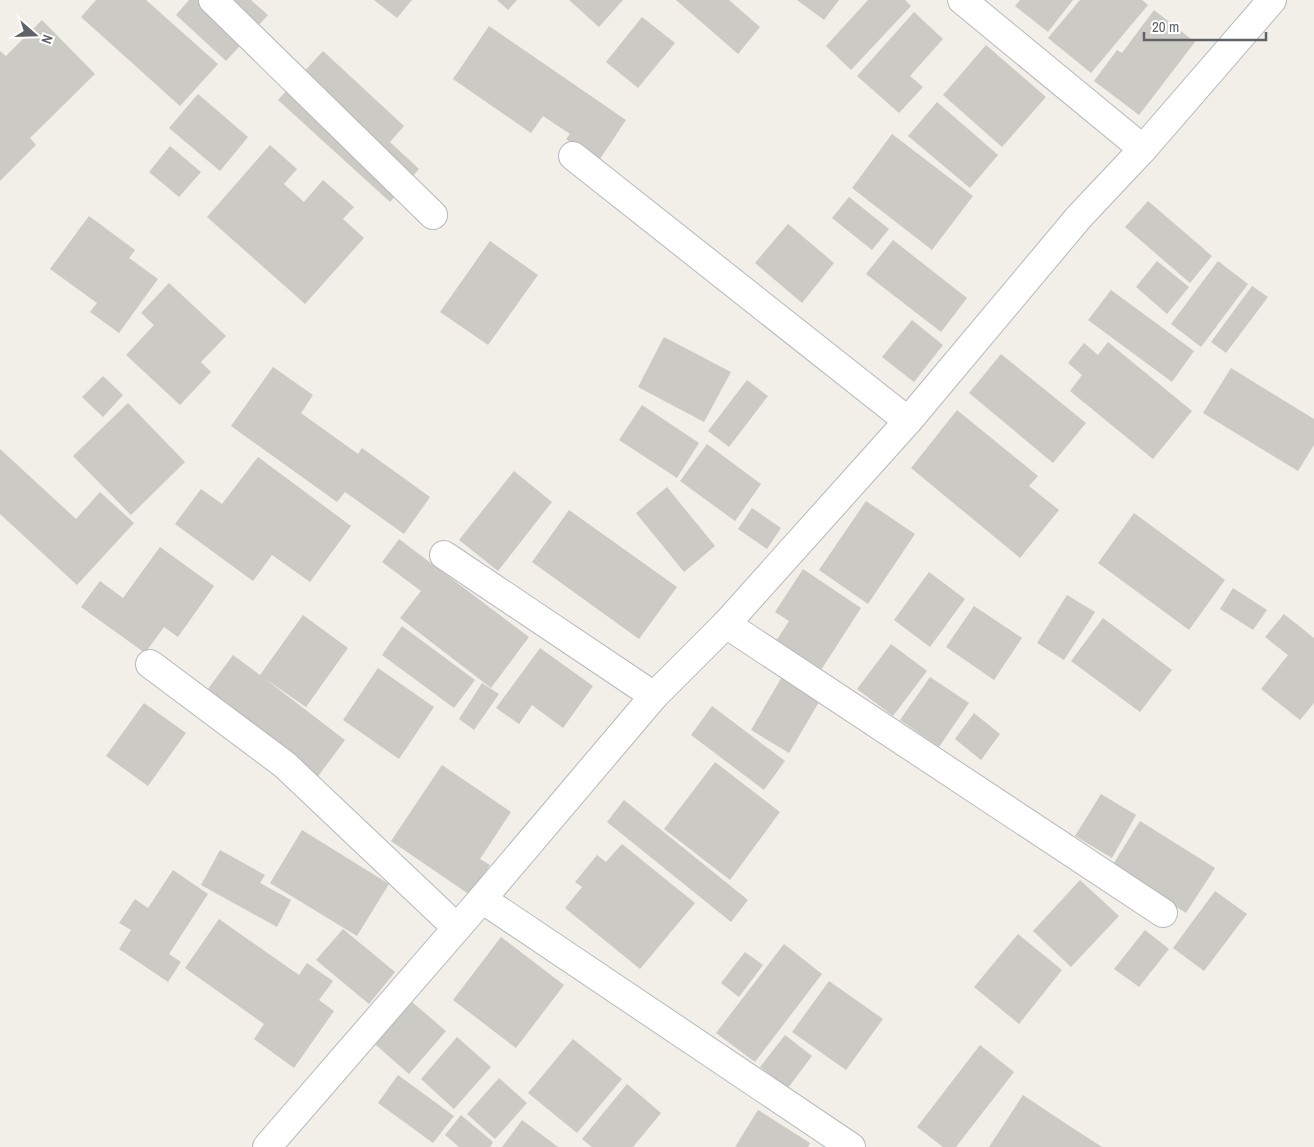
<svg xmlns="http://www.w3.org/2000/svg" width="1314" height="1147" font-family="'Archivo Narrow',sans-serif">
	<style>
		.building { fill: #cccac5 }
		.lines { fill: none; stroke-linecap: round; stroke-linejoin: round }
		.minor-casing { stroke: #b5b8bc; stroke-width: 30 }
		.minor { stroke: #fff; stroke-width: 28 }
	</style>
	<rect width="100%" height="100%" fill="#f1efe8"/>
	<!-- building -->
	<g class="building">
		<path d="M 96,0 L 146,0 L 218,64 L 180,106 L 81,17 Z"/>
		<path d="M 189,0 L 251,0 L 268,15 L 226,61 L 176,15 Z"/>
		<path d="M 374,0 L 412,0 L 397,18 Z"/>
		<path d="M 497,0 L 517,0 L 508,10 Z"/>
		<path d="M 569,0 L 623,0 L 599,27 Z"/>
		<path d="M 676,0 L 729,0 L 760,27 L 738,54 Z"/>
		<path d="M 797,0 L 839,0 L 824,20 Z"/>
		<path d="M 868,0 L 905,0 L 911,6 L 851,70 L 826,46 Z"/>
		<path d="M 1020,0 L 1073,0 L 1048,32 L 1015,6 Z"/>
		<path d="M 1080,0 L 1142,0 L 1148,5 L 1091,73 L 1048,38 Z"/>
		<path d="M 1154,10 L 1195,42 L 1139,115 L 1094,81 L 1117,50 L 1122,53 Z"/>
		<path d="M 914,12 L 943,39 L 910,76 L 923,87 L 899,113 L 857,76 Z"/>
		<path d="M 642,17 L 675,43 L 638,88 L 606,62 Z"/>
		<path d="M 42,20 L 95,74 L 30,138 L 36,145 L 0,181 L 0,51 L 6,56 Z"/>
		<path d="M 489,26 L 626,120 L 598,162 L 566,139 L 570,134 L 543,116 L 531,133 L 453,79 Z"/>
		<path d="M 986,45 L 1046,97 L 1002,147 L 943,95 Z"/>
		<path d="M 323,51 L 404,126 L 390,142 L 419,169 L 390,202 L 278,100 Z"/>
		<path d="M 198,94 L 248,137 L 220,171 L 169,128 Z"/>
		<path d="M 937,102 L 998,155 L 970,188 L 908,136 Z"/>
		<path d="M 892,134 L 973,196 L 932,250 L 852,188 Z"/>
		<path d="M 270,145 L 297,169 L 284,184 L 304,202 L 323,180 L 354,207 L 343,219 L 364,238 L 305,304 L 207,217 Z"/>
		<path d="M 170,146 L 201,172 L 179,197 L 149,172 Z"/>
		<path d="M 849,197 L 889,229 L 872,250 L 832,218 Z"/>
		<path d="M 1148,201 L 1212,256 L 1190,283 L 1125,227 Z"/>
		<path d="M 89,216 L 135,250 L 129,258 L 158,279 L 119,333 L 90,312 L 97,303 L 50,269 Z"/>
		<path d="M 788,224 L 834,263 L 802,303 L 755,263 Z"/>
		<path d="M 893,240 L 967,298 L 941,332 L 866,274 Z"/>
		<path d="M 490,241 L 538,275 L 488,345 L 440,312 Z"/>
		<path d="M 1157,261 L 1189,287 L 1167,314 L 1136,287 Z"/>
		<path d="M 1218,261 L 1248,284 L 1201,347 L 1171,324 Z"/>
		<path d="M 169,283 L 226,336 L 201,362 L 211,372 L 180,405 L 126,355 L 154,325 L 141,313 Z"/>
		<path d="M 1252,286 L 1268,297 L 1226,353 L 1211,342 Z"/>
		<path d="M 1111,290 L 1194,351 L 1172,382 L 1088,320 Z"/>
		<path d="M 912,320 L 943,345 L 914,382 L 882,357 Z"/>
		<path d="M 664,337 L 731,372 L 704,422 L 638,387 Z"/>
		<path d="M 1108,342 L 1192,411 L 1153,459 L 1070,391 L 1082,375 L 1068,363 L 1084,343 L 1098,355 Z"/>
		<path d="M 1001,354 L 1086,423 L 1053,463 L 969,393 Z"/>
		<path d="M 273,367 L 313,395 L 301,413 L 358,454 L 362,448 L 430,497 L 404,534 L 345,492 L 337,502 L 231,426 Z"/>
		<path d="M 1231,368 L 1314,419 L 1314,445 L 1298,471 L 1203,413 Z"/>
		<path d="M 103,376 L 123,395 L 103,417 L 82,397 Z"/>
		<path d="M 747,380 L 768,396 L 729,447 L 708,431 Z"/>
		<path d="M 128,403 L 185,462 L 131,515 L 73,456 Z"/>
		<path d="M 642,405 L 699,443 L 677,478 L 619,440 Z"/>
		<path d="M 957,410 L 1038,476 L 1029,486 L 1059,510 L 1020,558 L 911,468 Z"/>
		<path d="M 707,444 L 761,484 L 735,521 L 680,481 Z"/>
		<path d="M 0,449 L 76,519 L 100,492 L 134,523 L 77,585 L 0,514 Z"/>
		<path d="M 258,457 L 351,526 L 310,582 L 272,555 L 253,581 L 175,524 L 201,489 L 222,504 Z"/>
		<path d="M 514,471 L 552,502 L 498,571 L 459,540 Z"/>
		<path d="M 667,487 L 715,546 L 684,572 L 636,513 Z"/>
		<path d="M 866,501 L 915,534 L 868,604 L 819,570 Z"/>
		<path d="M 752,508 L 781,528 L 767,549 L 738,529 Z"/>
		<path d="M 569,510 L 677,587 L 639,639 L 532,562 Z"/>
		<path d="M 1134,513 L 1225,580 L 1189,630 L 1098,563 Z"/>
		<path d="M 399,539 L 529,637 L 491,688 L 400,618 L 421,591 L 382,562 Z"/>
		<path d="M 160,547 L 214,586 L 178,637 L 164,627 L 145,653 L 81,607 L 100,581 L 123,598 Z"/>
		<path d="M 803,569 L 861,608 L 821,670 L 776,641 L 789,621 L 775,612 Z"/>
		<path d="M 929,572 L 965,599 L 930,647 L 894,620 Z"/>
		<path d="M 1233,588 L 1267,610 L 1253,630 L 1220,609 Z"/>
		<path d="M 1067,595 L 1095,612 L 1064,660 L 1037,643 Z"/>
		<path d="M 974,606 L 1022,638 L 994,680 L 946,647 Z"/>
		<path d="M 1284,614 L 1314,638 L 1314,703 L 1300,720 L 1261,689 L 1288,655 L 1265,637 Z"/>
		<path d="M 303,615 L 348,648 L 306,707 L 264,678 L 345,740 L 313,783 L 202,697 L 233,655 L 260,675 Z"/>
		<path d="M 1103,618 L 1172,670 L 1140,712 L 1071,661 Z"/>
		<path d="M 402,626 L 475,680 L 454,708 L 382,655 Z"/>
		<path d="M 891,644 L 927,671 L 893,716 L 857,689 Z"/>
		<path d="M 540,648 L 593,686 L 563,728 L 532,705 L 519,724 L 496,708 Z"/>
		<path d="M 378,668 L 434,707 L 399,759 L 343,720 Z"/>
		<path d="M 783,675 L 822,697 L 789,753 L 751,730 Z"/>
		<path d="M 930,677 L 969,703 L 939,747 L 900,720 Z"/>
		<path d="M 482,683 L 499,694 L 474,730 L 459,719 Z"/>
		<path d="M 144,703 L 186,733 L 148,786 L 106,756 Z"/>
		<path d="M 712,706 L 785,761 L 764,790 L 691,735 Z"/>
		<path d="M 974,713 L 1000,734 L 981,760 L 955,739 Z"/>
		<path d="M 715,762 L 780,812 L 730,880 L 664,829 Z"/>
		<path d="M 442,765 L 511,812 L 480,859 L 490,865 L 470,895 L 391,841 Z"/>
		<path d="M 1101,794 L 1136,815 L 1112,858 L 1075,836 Z"/>
		<path d="M 624,800 L 748,900 L 731,922 L 607,822 Z"/>
		<path d="M 1140,821 L 1215,868 L 1186,913 L 1112,866 Z"/>
		<path d="M 302,830 L 389,884 L 357,936 L 270,883 Z"/>
		<path d="M 622,844 L 695,903 L 640,969 L 565,908 L 582,887 L 575,882 L 597,855 L 606,862 Z"/>
		<path d="M 220,850 L 265,875 L 260,883 L 291,900 L 277,927 L 201,885 Z"/>
		<path d="M 173,870 L 208,894 L 169,954 L 181,962 L 168,982 L 119,949 L 131,930 L 119,923 L 135,899 L 148,908 Z"/>
		<path d="M 1080,880 L 1119,916 L 1071,967 L 1033,931 Z"/>
		<path d="M 1215,891 L 1247,914 L 1204,971 L 1173,948 Z"/>
		<path d="M 219,919 L 299,975 L 307,963 L 333,981 L 319,1000 L 334,1011 L 294,1068 L 254,1039 L 264,1024 L 185,968 Z"/>
		<path d="M 343,929 L 395,972 L 369,1004 L 316,960 Z"/>
		<path d="M 1145,930 L 1169,949 L 1139,987 L 1114,969 Z"/>
		<path d="M 1018,934 L 1062,970 L 1019,1024 L 974,987 Z"/>
		<path d="M 501,937 L 564,985 L 516,1048 L 453,1000 Z"/>
		<path d="M 784,944 L 822,974 L 755,1062 L 716,1033 Z"/>
		<path d="M 745,952 L 763,965 L 739,997 L 721,983 Z"/>
		<path d="M 829,981 L 883,1019 L 846,1070 L 792,1032 Z"/>
		<path d="M 406,997 L 446,1031 L 409,1074 L 369,1039 Z"/>
		<path d="M 785,1035 L 812,1056 L 788,1088 L 760,1067 Z"/>
		<path d="M 457,1037 L 491,1067 L 454,1109 L 421,1079 Z"/>
		<path d="M 573,1039 L 622,1079 L 577,1133 L 528,1093 Z"/>
		<path d="M 980,1045 L 1014,1072 L 956,1147 L 943,1147 L 917,1127 Z"/>
		<path d="M 398,1075 L 454,1116 L 433,1143 L 378,1103 Z"/>
		<path d="M 499,1078 L 527,1103 L 495,1139 L 467,1114 Z"/>
		<path d="M 627,1084 L 661,1113 L 633,1147 L 592,1147 L 582,1139 Z"/>
		<path d="M 1023,1095 L 1068,1125 L 1102,1147 L 989,1147 Z"/>
		<path d="M 758,1110 L 810,1143 L 808,1147 L 735,1147 Z"/>
		<path d="M 461,1115 L 493,1142 L 490,1147 L 459,1147 L 445,1135 Z"/>
		<path d="M 522,1120 L 558,1147 L 502,1147 Z"/>
	</g>
	<g class="lines">
		<!-- minor casing -->
		<g class="minor-casing">
			<g id="minor">
				<path d="M 213,0 L 433,215"/>
				<path d="M 1143,149 L 1272,0"/>
				<path d="M 573,156 L 908,421"/>
				<path d="M 444,555 L 654,696"/>
				<path d="M 726,624 L 1163,913"/>
				<path d="M 150,664 L 285,765 L 456,927"/>
				<path d="M 482,899 L 851,1147"/>
				<path d="M 267,1147 L 482,899 L 654,696 L 726,624 L 908,421 L 1079,217 L 1143,149 L 962,0"/>
			</g>
		</g>
		<!-- minor -->
		<use href="#minor" class="minor"/>
	</g>
	<!-- north arrow -->
	<g transform="translate(35 35) rotate(110)" stroke="#ffffff" stroke-width="4" paint-order="stroke">
	<path d="M0-4L9 19L0 12L-9 19Z" fill="#5f6368"/>
	<text y="-8" font-size="14" font-weight="bold" text-anchor="middle" fill="#5f6368">N</text>
	</g>
	<!-- scale -->
	<path d="M1144 32v8h122v-8" fill="none" stroke="#5f6368" stroke-width="2.5"/>
	<text x="1152" y="32" font-size="15" fill="#5f6368" stroke="#ffffff" stroke-width="4" paint-order="stroke">20 m</text>
</svg>
